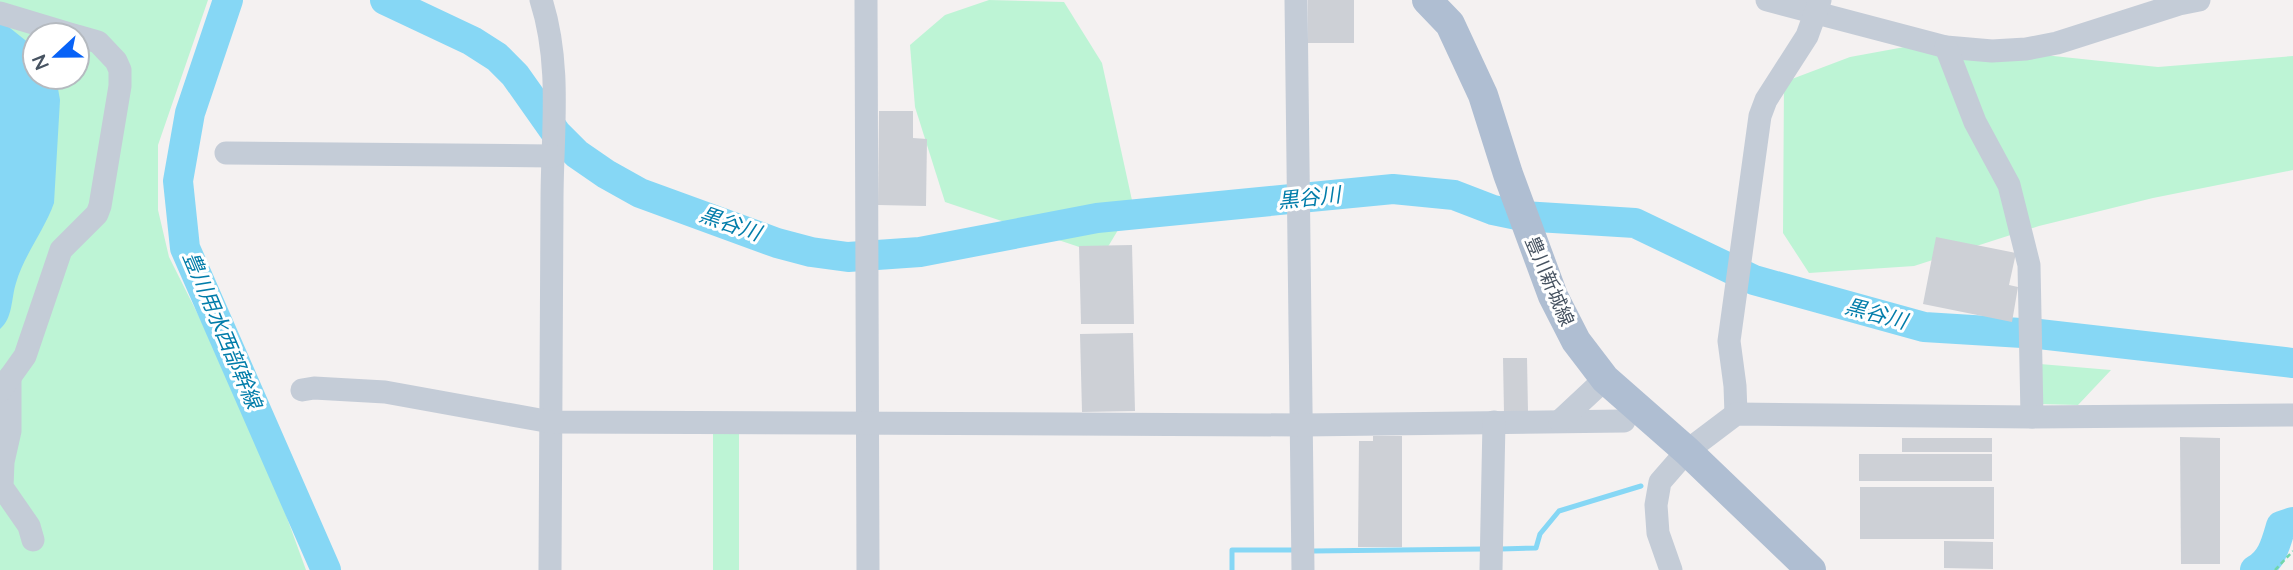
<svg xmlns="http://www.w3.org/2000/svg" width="2293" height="570" font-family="Lato,'Noto Sans JP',sans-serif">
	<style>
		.green { fill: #bdf4d5; fill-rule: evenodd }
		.water { fill: #86d7f5 }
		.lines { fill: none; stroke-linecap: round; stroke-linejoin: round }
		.stream { stroke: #86d7f5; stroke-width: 5 }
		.river { stroke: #86d7f5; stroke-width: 30 }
		.building { fill: #cdd0d6 }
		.path { stroke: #71d6aa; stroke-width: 2.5; stroke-dasharray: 5 3.5; stroke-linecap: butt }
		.minor { stroke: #c4ccd7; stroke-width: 23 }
		.major { stroke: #afbed2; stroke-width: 30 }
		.labels { text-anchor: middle; stroke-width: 6; stroke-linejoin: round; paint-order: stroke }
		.street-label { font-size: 19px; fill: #475361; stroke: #fff }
		.water-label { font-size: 21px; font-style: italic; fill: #027daa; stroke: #fff }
	</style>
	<rect width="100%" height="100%" fill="#f4f1f1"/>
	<!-- green -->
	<g class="green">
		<path d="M 0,0 L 208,0 L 158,145 L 158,210 L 169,257 L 252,422 L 306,570 L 0,570 ZM 35,35 L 77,35 L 77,77 L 35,77 Z"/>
		<path d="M 989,0 L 1064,2 L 1102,63 L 1133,205 L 1103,255 L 945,202 L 915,107 L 910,45 L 945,15 Z"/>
		<path d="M 1910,46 L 1986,49 L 2158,67 L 2293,56 L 2293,170 L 2153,198 L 2039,226 L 1914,266 L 1809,273 L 1783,233 L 1784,82 L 1850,57 Z"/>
		<path d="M 2040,364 L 2111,370 L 2078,405 L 2040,404 Z"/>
		<rect x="713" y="431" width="26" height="139"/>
	</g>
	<!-- water -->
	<path class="water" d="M 0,24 L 5,24 L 35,48 L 35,77 L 56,77 L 60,100 L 54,203 C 44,231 24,255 16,283 C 11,299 13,318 0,329 Z"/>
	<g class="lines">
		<!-- stream -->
		<g class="stream">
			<path d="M 1501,549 L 1536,548 L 1540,534 L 1559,511 L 1641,486"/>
			<path d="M 1313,551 L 1483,549"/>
			<path d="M 1232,570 L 1232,550 L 1292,550"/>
		</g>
		<!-- river -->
		<g class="river">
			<path d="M 228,0 L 190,113 L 178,181 L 185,248 L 326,570"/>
			<path d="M 385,0 L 472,41 L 497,57 L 515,75 L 556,133 L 577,154 L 606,174 L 640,193 L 777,243 L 811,252 L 848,257 L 920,252 L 1097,218 L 1393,189 L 1454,195 L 1493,210 L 1522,216 L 1635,223 L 1754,280 L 1924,327 L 2039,334 L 2293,363"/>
			<path d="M 2255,570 C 2272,561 2276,543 2281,526 L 2293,522"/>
		</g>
	</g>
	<!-- building -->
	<g class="building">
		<rect x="1308" y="0" width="46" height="43"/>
		<path d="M 879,111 L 913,111 L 913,138 L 927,139 L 926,206 L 878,205 Z"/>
		<path d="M 1936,237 L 2016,253 L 2009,285 L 2018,287 L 2012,322 L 1923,304 Z"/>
		<path d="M 1132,245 L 1134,324 L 1081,324 L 1079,246 Z"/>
		<path d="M 1133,333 L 1135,411 L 1082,412 L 1080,334 Z"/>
		<path d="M 1503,358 L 1527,358 L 1528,412 L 1504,413 Z"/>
		<path d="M 1373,436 L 1402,436 L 1402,547 L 1358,547 L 1359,441 L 1373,441 Z"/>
		<path d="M 2180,437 L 2220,438 L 2220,564 L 2181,564 Z"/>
		<rect x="1902" y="438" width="90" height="14"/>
		<rect x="1859" y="454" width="133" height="27"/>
		<rect x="1860" y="487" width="134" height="52"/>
		<path d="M 1944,541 L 1993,542 L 1993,569 L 1944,568 Z"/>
	</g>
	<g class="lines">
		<!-- path -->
		<path class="path" d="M 2275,570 L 2293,551"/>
		<!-- minor -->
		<g class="minor">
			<path d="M 541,0 C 562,65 552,134 552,201 C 552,324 551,447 550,570"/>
			<path d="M 866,0 L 868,570"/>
			<path d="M 1296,0 L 1303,570"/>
			<path d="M 1767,0 L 1946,47 L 1992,51 L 2026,49 L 2057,43 L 2179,4 L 2199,0"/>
			<path d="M 0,13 L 73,35"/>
			<path d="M 1946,47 L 1975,122 L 2009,185 L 2029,265 L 2032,417"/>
			<path d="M 226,153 L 552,156"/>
			<path d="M 10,377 L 10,431 L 3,462 L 2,487 L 29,526 L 33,540"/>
			<path d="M 302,390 L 314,388 L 385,392 L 551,422 L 1303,425 L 1624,421"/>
			<path d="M 0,391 L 25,356 L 61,250 L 97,214 L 100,206 L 120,86 L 120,70 L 116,61 L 98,42 L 77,36"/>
			<path d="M 1736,414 L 1735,386 L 1729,341 L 1760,116 L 1766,100 L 1807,36 L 1820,0"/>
			<path d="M 1560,421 L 1605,379"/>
			<path d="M 1491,570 L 1494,422"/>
			<path d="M 1671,570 L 1658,533 L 1656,505 L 1660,482 L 1687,451 L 1736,414 L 2032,417 L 2293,415"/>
		</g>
		<!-- major -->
		<path class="major" d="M 1427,0 L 1450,24 L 1483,95 L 1508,174 L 1553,296 L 1576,341 L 1605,379 L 1687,451 L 1811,570"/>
	</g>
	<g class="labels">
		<!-- street labels -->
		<g class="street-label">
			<text transform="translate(1550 281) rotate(67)" y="7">豊川新城線</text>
		</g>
		<!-- water labels -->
		<g class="water-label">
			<text transform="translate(1309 198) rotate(-6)" y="7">黒谷川</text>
			<text transform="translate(730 224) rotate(19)" y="7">黒谷川</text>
			<text transform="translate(1876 314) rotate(15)" y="7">黒谷川</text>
			<text transform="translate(222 330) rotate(67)" y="7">豊川用水西部幹線</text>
		</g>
	</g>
	<!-- north arrow -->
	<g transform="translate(56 56) rotate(248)"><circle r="33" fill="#ffffff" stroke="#b5bac0" stroke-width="2"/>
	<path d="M0-5L12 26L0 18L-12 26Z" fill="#0762f7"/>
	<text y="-10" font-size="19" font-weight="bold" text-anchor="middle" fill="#475361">N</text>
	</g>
</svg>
